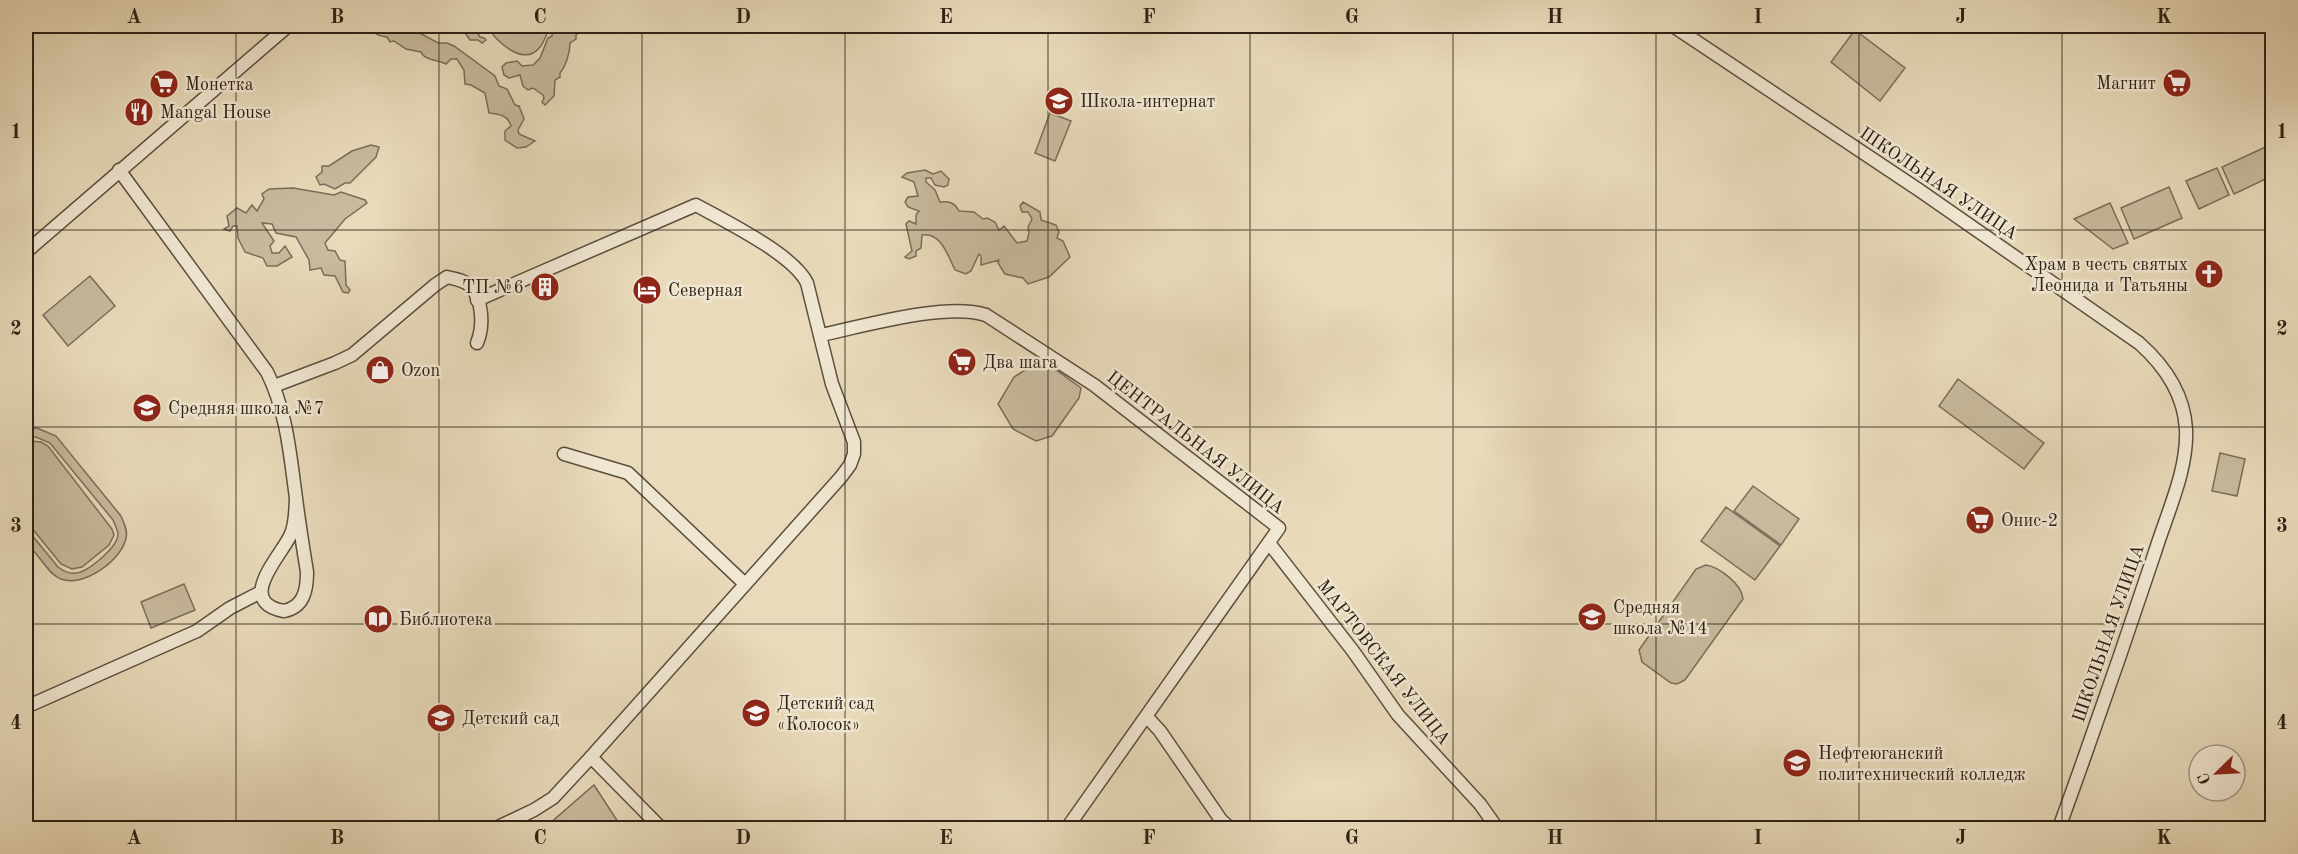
<svg xmlns="http://www.w3.org/2000/svg" width="2298" height="854" font-family="'Old Standard TT',serif">
	<style>
		.green { fill: #c8ba9e; stroke: #7b6d5a; stroke-width: 1.5 }
		.lines { fill: none; stroke-linecap: round; stroke-linejoin: round }
		.minor-casing { stroke: #5c4e3e; stroke-width: 15 }
		.minor { stroke: #f0e7d2; stroke-width: 12 }
		.grid { fill: none; stroke: #2e2015; stroke-width: 1.5; stroke-opacity: 0.55 }
		.labels { text-anchor: middle; stroke-width: 5; stroke-linejoin: round; paint-order: stroke }
		.poi-label { font-size: 18px; fill: #2e2015; stroke: #f0e7d2; text-anchor: start }
		.street-label { font-size: 18px; fill: #2e2015; stroke: #f0e7d2 }
		.neatline { fill: none; stroke: #2e2015; stroke-width: 2 }
		.grid-label { font-size: 20px; text-anchor: middle; font-weight: bold; fill: #2e2015 }
	</style>
	<rect width="100%" height="100%" fill="#e8daba"/>
	<filter id="stains"><feTurbulence type="fractalNoise" baseFrequency=".00333" numOctaves="4"/><feColorMatrix values="0 0 0 0 .2 0 0 0 0 .09 0 0 0 0 .02 0 0 0 .5 -.17"/></filter>
	<radialGradient id="worn" r=".72"><stop offset=".6" stop-color="#630" stop-opacity="0"/><stop offset="1" stop-color="#630" stop-opacity=".3"/></radialGradient>
	<!-- green -->
	<g class="green">
		<path d="M 370,26 L 397,27 L 402,26 L 412,33 L 418,32 L 438,43 L 447,43 L 454,46 L 495,76 L 499,86 L 507,89 L 515,105 L 519,106 L 524,119 L 518,130 L 519,134 L 535,141 L 526,147 L 517,148 L 505,140 L 505,131 L 511,126 C 508,115 499,114 489,113 L 485,93 L 471,85 L 465,84 L 464,70 L 457,59 L 451,59 L 446,64 C 438,60 424,60 421,52 L 406,49 L 394,41 L 390,42 L 387,37 C 378,36 374,34 370,26 Z"/>
		<path d="M 449,26 L 469,26 L 471,29 L 477,32 L 480,37 L 484,38 L 486,40 L 482,43 L 478,40 L 470,40 L 463,30 Z"/>
		<path d="M 487,26 L 550,26 C 547,32 545,41 540,47 C 524,68 495,41 487,26 Z"/>
		<path d="M 557,26 L 577,26 L 579,33 L 576,35 L 576,39 L 570,43 C 570,52 566,66 560,73 L 560,77 L 555,80 L 554,96 L 545,105 L 542,102 L 544,98 L 543,95 L 533,88 L 528,90 L 523,86 L 520,75 L 509,78 L 504,75 L 502,67 L 506,63 L 517,61 L 522,66 L 533,65 L 540,58 L 548,38 L 552,36 L 552,30 Z"/>
		<path d="M 1855,30 L 1905,68 L 1880,101 L 1831,62 Z"/>
		<path d="M 1050,113 L 1071,121 L 1055,161 L 1035,153 Z"/>
		<path d="M 2272,144 L 2272,176 L 2234,194 L 2222,167 Z"/>
		<path d="M 371,145 L 379,147 L 376,157 L 350,183 L 345,183 L 335,189 L 324,184 L 320,185 L 316,177 L 322,172 L 322,166 L 329,166 L 352,151 Z"/>
		<path d="M 2217,168 L 2229,195 L 2199,209 L 2186,181 Z"/>
		<path d="M 925,170 L 933,174 L 941,171 L 949,179 L 948,185 L 944,187 L 935,185 L 931,178 L 926,178 L 926,182 L 935,190 L 940,202 C 949,201 954,202 959,211 L 974,212 L 983,219 L 987,218 L 995,222 L 999,230 L 1004,226 L 1017,243 L 1027,241 L 1029,233 L 1028,227 L 1032,219 L 1028,212 L 1022,212 L 1020,206 L 1023,202 L 1040,212 L 1041,220 L 1056,225 L 1059,232 L 1057,238 L 1063,241 L 1070,257 L 1049,277 L 1028,284 L 1023,278 L 1005,274 L 998,263 L 999,260 L 981,265 L 981,256 L 979,254 L 971,271 L 966,274 L 955,270 C 948,256 941,232 922,235 L 921,248 L 916,251 L 916,256 L 909,259 L 905,257 L 912,251 L 906,224 L 909,221 L 916,224 L 916,215 L 919,211 L 908,207 L 905,202 L 908,197 L 918,196 L 914,182 L 902,177 L 907,173 Z"/>
		<path d="M 2169,187 L 2182,218 L 2134,239 L 2121,208 Z"/>
		<path d="M 293,188 L 334,195 L 341,192 L 365,200 L 367,203 L 345,219 L 325,243 L 328,250 L 335,251 L 340,260 L 345,261 L 346,285 L 350,290 L 348,293 L 343,292 L 335,276 L 324,275 L 321,268 L 310,270 L 309,260 L 296,237 L 276,233 L 272,224 L 262,223 L 274,241 L 270,246 L 272,253 L 279,253 L 285,246 L 292,257 L 277,266 L 267,266 L 263,258 L 245,252 L 238,238 L 237,226 L 233,226 L 230,231 L 224,229 L 229,226 L 227,216 L 237,208 L 246,213 L 252,205 L 257,211 L 264,199 L 262,194 L 269,189 Z"/>
		<path d="M 2110,203 L 2128,243 L 2113,249 L 2074,219 Z"/>
		<path d="M 90,276 L 115,306 L 68,346 L 43,315 Z"/>
		<path d="M 1038,362 L 1048,364 L 1081,388 L 1079,398 L 1052,436 L 1036,441 L 1013,429 L 998,404 L 1014,377 Z"/>
		<path d="M 1958,379 L 2044,443 L 2024,469 L 1939,406 Z"/>
		<path d="M 37,428 L 56,436 L 121,516 C 124,523 128,531 126,538 C 122,560 83,588 61,579 C 52,576 47,567 41,560 C 31,547 25,544 26,528 L 58,567 C 63,571 69,574 76,573 C 88,572 118,547 118,534 C 118,530 115,525 113,520 L 50,443 L 36,437 L 26,438 L 26,429 Z"/>
		<path d="M 29,441 L 41,442 L 48,446 L 112,529 L 114,535 L 109,545 L 82,567 L 72,569 L 61,564 L 26,521 L 26,443 Z"/>
		<path d="M 2220,453 L 2245,459 L 2237,496 L 2212,491 Z"/>
		<path d="M 1753,486 L 1799,519 L 1781,545 L 1734,511 Z"/>
		<path d="M 1726,507 L 1780,546 L 1755,580 L 1701,541 Z"/>
		<path d="M 1706,565 C 1719,567 1742,584 1743,599 L 1685,680 L 1677,684 L 1671,683 L 1642,662 L 1639,650 L 1696,569 Z"/>
		<path d="M 184,584 L 195,610 L 151,628 L 141,602 Z"/>
		<path d="M 594,785 L 622,828 L 550,828 L 548,825 Z"/>
	</g>
	<g class="lines">
		<!-- minor casing -->
		<g class="minor-casing">
			<g id="minor">
				<path d="M 1673,26 L 1919,190 L 2139,343 C 2165,366 2184,394 2186,429 C 2188,470 2167,513 2155,552 C 2124,645 2092,737 2059,828"/>
				<path d="M 119,170 L 267,372 C 287,412 290,455 296,498 C 299,523 303,547 307,572 C 307,590 304,607 284,611 C 235,602 280,557 290,536 C 296,525 295,511 296,499"/>
				<path d="M 26,252 L 288,26"/>
				<path d="M 477,300 L 696,205 C 725,221 794,255 807,283 L 832,384 L 854,442 L 854,454 L 850,465 L 841,477 L 591,757"/>
				<path d="M 821,335 C 864,326 946,302 986,315 L 1094,385 L 1279,528 L 1067,828"/>
				<path d="M 274,386 L 335,363 L 352,355 L 435,285 L 447,277 C 455,279 464,280 470,286 C 483,300 484,326 477,343"/>
				<path d="M 564,454 L 628,473 L 745,584"/>
				<path d="M 1269,543 L 1353,651 L 1398,715 L 1480,804 L 1497,828"/>
				<path d="M 26,707 L 197,631 L 230,608 L 261,592"/>
				<path d="M 1147,717 L 1160,731 L 1221,820 L 1230,828"/>
				<path d="M 496,828 L 534,810 L 553,798 L 591,757 L 661,828"/>
			</g>
		</g>
		<!-- minor -->
		<use href="#minor" class="minor"/>
	</g>
	<!-- grid -->
	<path class="grid" d="M 236,26 L 236,828M 439,26 L 439,828M 642,26 L 642,828M 845,26 L 845,828M 1048,26 L 1048,828M 1250,26 L 1250,828M 1453,26 L 1453,828M 1656,26 L 1656,828M 1859,26 L 1859,828M 2062,26 L 2062,828M 26,230 L 2272,230M 26,427 L 2272,427M 26,624 L 2272,624"/>
	<!-- icons -->
	<defs>
		<g id="supermarket-disc" transform="scale(1.5)"><circle r="9.5" fill="#8f2418" stroke="#f0e7d2"/><path d="M-6-5.5h2.5l.6 2H6L4.5 2H-2.5L-4.4-4H-6ZM-1.5 3.2a1.3 1.3 0 1 0 .1 0ZM3 3.2a1.3 1.3 0 1 0 .1 0Z" fill="#fff"/></g>
		<g id="school-disc" transform="scale(1.5)"><circle r="9.5" fill="#8f2418" stroke="#f0e7d2"/><path d="M0-5L7-2L0 1L-7-2ZM-4 1L0 2.5L4 1V4Q0 6-4 4Z" fill="#fff"/></g>
		<g id="restaurant-disc" transform="scale(1.5)"><circle r="9.5" fill="#8f2418" stroke="#f0e7d2"/><path d="M-5-6h1v4h1v-4h1v4h1v-4h1v5L-1.5 .5V6h-2V.5L-5-1ZM5-6V6H3V1.5H1.5Q1.5-4 5-6Z" fill="#fff"/></g>
		<g id="church-disc" transform="scale(1.5)"><circle r="9.5" fill="#8f2418" stroke="#f0e7d2"/><path d="M-1.2-6h2.4v3.5h3.3v2.4h-3.3V6h-2.4V-.1h-3.3v-2.4h3.3Z" fill="#fff"/></g>
		<g id="building-disc" transform="scale(1.5)"><circle r="9.5" fill="#8f2418" stroke="#f0e7d2"/><path d="M-4-6H4V6H1V3H-1V6H-4ZM-2.5-4.3h1.7v1.8h-1.7ZM.8-4.3h1.7v1.8H.8ZM-2.5-1h1.7V.8h-1.7ZM.8-1h1.7V.8H.8Z" fill="#fff"/></g>
		<g id="hotel-disc" transform="scale(1.5)"><circle r="9.5" fill="#8f2418" stroke="#f0e7d2"/><path d="M-6-4.5h1.5V1H6V5H4.5V3h-9V5H-6ZM-4 0a1.8 1.8 0 1 1 3.6 0ZM.5 0V-2.5h3Q6-2.5 6 0Z" fill="#fff"/></g>
		<g id="shop-disc" transform="scale(1.5)"><circle r="9.5" fill="#8f2418" stroke="#f0e7d2"/><path d="M-5-2.5h2.3a2.7 3.5 0 0 1 5.4 0H5L5.5 6h-11ZM-1.5-2.5h3a1.5 2.3 0 0 0-3 0Z" fill="#fff"/></g>
		<g id="library-disc" transform="scale(1.5)"><circle r="9.5" fill="#8f2418" stroke="#f0e7d2"/><path d="M-6-4Q-3-5.5-.7-3.5V5Q-3 3-6 4ZM6-4Q3-5.5 .7-3.5V5Q3 3 6 4Z" fill="#fff"/></g>
		<g id="university-disc" transform="scale(1.5)"><circle r="9.5" fill="#8f2418" stroke="#f0e7d2"/><path d="M0-5L7-2L0 1L-7-2ZM-4 1L0 2.5L4 1V4Q0 6-4 4Z" fill="#fff"/></g>
	</defs>
	<g fill-rule="evenodd">
		<use href="#supermarket-disc" x="2177" y="83"/>
		<use href="#supermarket-disc" x="164" y="84"/>
		<use href="#school-disc" x="1059" y="101"/>
		<use href="#restaurant-disc" x="139" y="112"/>
		<use href="#church-disc" x="2209" y="274"/>
		<use href="#building-disc" x="545" y="287"/>
		<use href="#hotel-disc" x="647" y="290"/>
		<use href="#supermarket-disc" x="962" y="362"/>
		<use href="#shop-disc" x="380" y="370"/>
		<use href="#school-disc" x="147" y="408"/>
		<use href="#supermarket-disc" x="1980" y="520"/>
		<use href="#school-disc" x="1592" y="617"/>
		<use href="#library-disc" x="378" y="619"/>
		<use href="#school-disc" x="756" y="713"/>
		<use href="#school-disc" x="441" y="718"/>
		<use href="#university-disc" x="1797" y="763"/>
	</g>
	<g class="labels">
		<!-- poi labels -->
		<g class="poi-label">
			<text x="2156" y="89" text-anchor="end">Магнит</text>
			<text x="185" y="90">Монетка</text>
			<text x="1080" y="107">Школа-интернат</text>
			<text x="160" y="118">Mangal House</text>
			<text x="2188" y="270" text-anchor="end">Храм в честь святых<tspan x="2188" dy="21">Леонида и Татьяны</tspan></text>
			<text x="524" y="293" text-anchor="end">ТП №6</text>
			<text x="668" y="296">Северная</text>
			<text x="983" y="368">Два шага</text>
			<text x="401" y="376">Ozon</text>
			<text x="168" y="414">Средняя школа №7</text>
			<text x="2001" y="526">Онис-2</text>
			<text x="1613" y="613">Средняя<tspan x="1613" dy="21">школа №14</tspan></text>
			<text x="399" y="625">Библиотека</text>
			<text x="777" y="709">Детский сад<tspan x="777" dy="21">«Колосок»</tspan></text>
			<text x="462" y="724">Детский сад</text>
			<text x="1818" y="759">Нефтеюганский<tspan x="1818" dy="21">политехнический колледж</tspan></text>
		</g>
		<!-- street labels -->
		<g class="street-label">
			<text transform="translate(1939 183) rotate(34)" y="6">ШКОЛЬНАЯ УЛИЦА</text>
			<text transform="translate(1196 442) rotate(38)" y="6">ЦЕНТРАЛЬНАЯ УЛИЦА</text>
			<text transform="translate(2108 633) rotate(-71)" y="6">ШКОЛЬНАЯ УЛИЦА</text>
			<text transform="translate(1384 662) rotate(52)" y="6">МАРТОВСКАЯ УЛИЦА</text>
		</g>
	</g>
	<!-- margin -->
	<rect width="2298" height="854" fill="none" stroke="#e8daba" stroke-width="66"/>
	<!-- north arrow -->
	<g transform="translate(2217 773) rotate(246)"><circle r="28" fill="#f0e7d2" stroke="#a29786" stroke-width="1.5"/>
	<path d="M0-4.5L10 22L0 15L-10 22Z" fill="#8f2418"/>
	<text y="-9" font-size="16" font-weight="bold" text-anchor="middle" fill="#2e2015">С</text>
	</g>
	<rect x="33" y="33" width="2232" height="788" class="neatline"/>
	<g class="grid-label">
		<text x="134" y="23">A</text>
		<text x="337" y="23">B</text>
		<text x="540" y="23">C</text>
		<text x="743" y="23">D</text>
		<text x="946" y="23">E</text>
		<text x="1149" y="23">F</text>
		<text x="1352" y="23">G</text>
		<text x="1555" y="23">H</text>
		<text x="1758" y="23">I</text>
		<text x="1961" y="23">J</text>
		<text x="2164" y="23">K</text>
		<text x="16" y="138">1</text>
		<text x="2282" y="138">1</text>
		<text x="16" y="335">2</text>
		<text x="2282" y="335">2</text>
		<text x="16" y="532">3</text>
		<text x="2282" y="532">3</text>
		<text x="16" y="729">4</text>
		<text x="2282" y="729">4</text>
		<text x="134" y="844">A</text>
		<text x="337" y="844">B</text>
		<text x="540" y="844">C</text>
		<text x="743" y="844">D</text>
		<text x="946" y="844">E</text>
		<text x="1149" y="844">F</text>
		<text x="1352" y="844">G</text>
		<text x="1555" y="844">H</text>
		<text x="1758" y="844">I</text>
		<text x="1961" y="844">J</text>
		<text x="2164" y="844">K</text>
	</g>
	<rect width="100%" height="100%" filter="url(#stains)"/>
	<rect width="100%" height="100%" fill="url(#worn)"/>
</svg>
